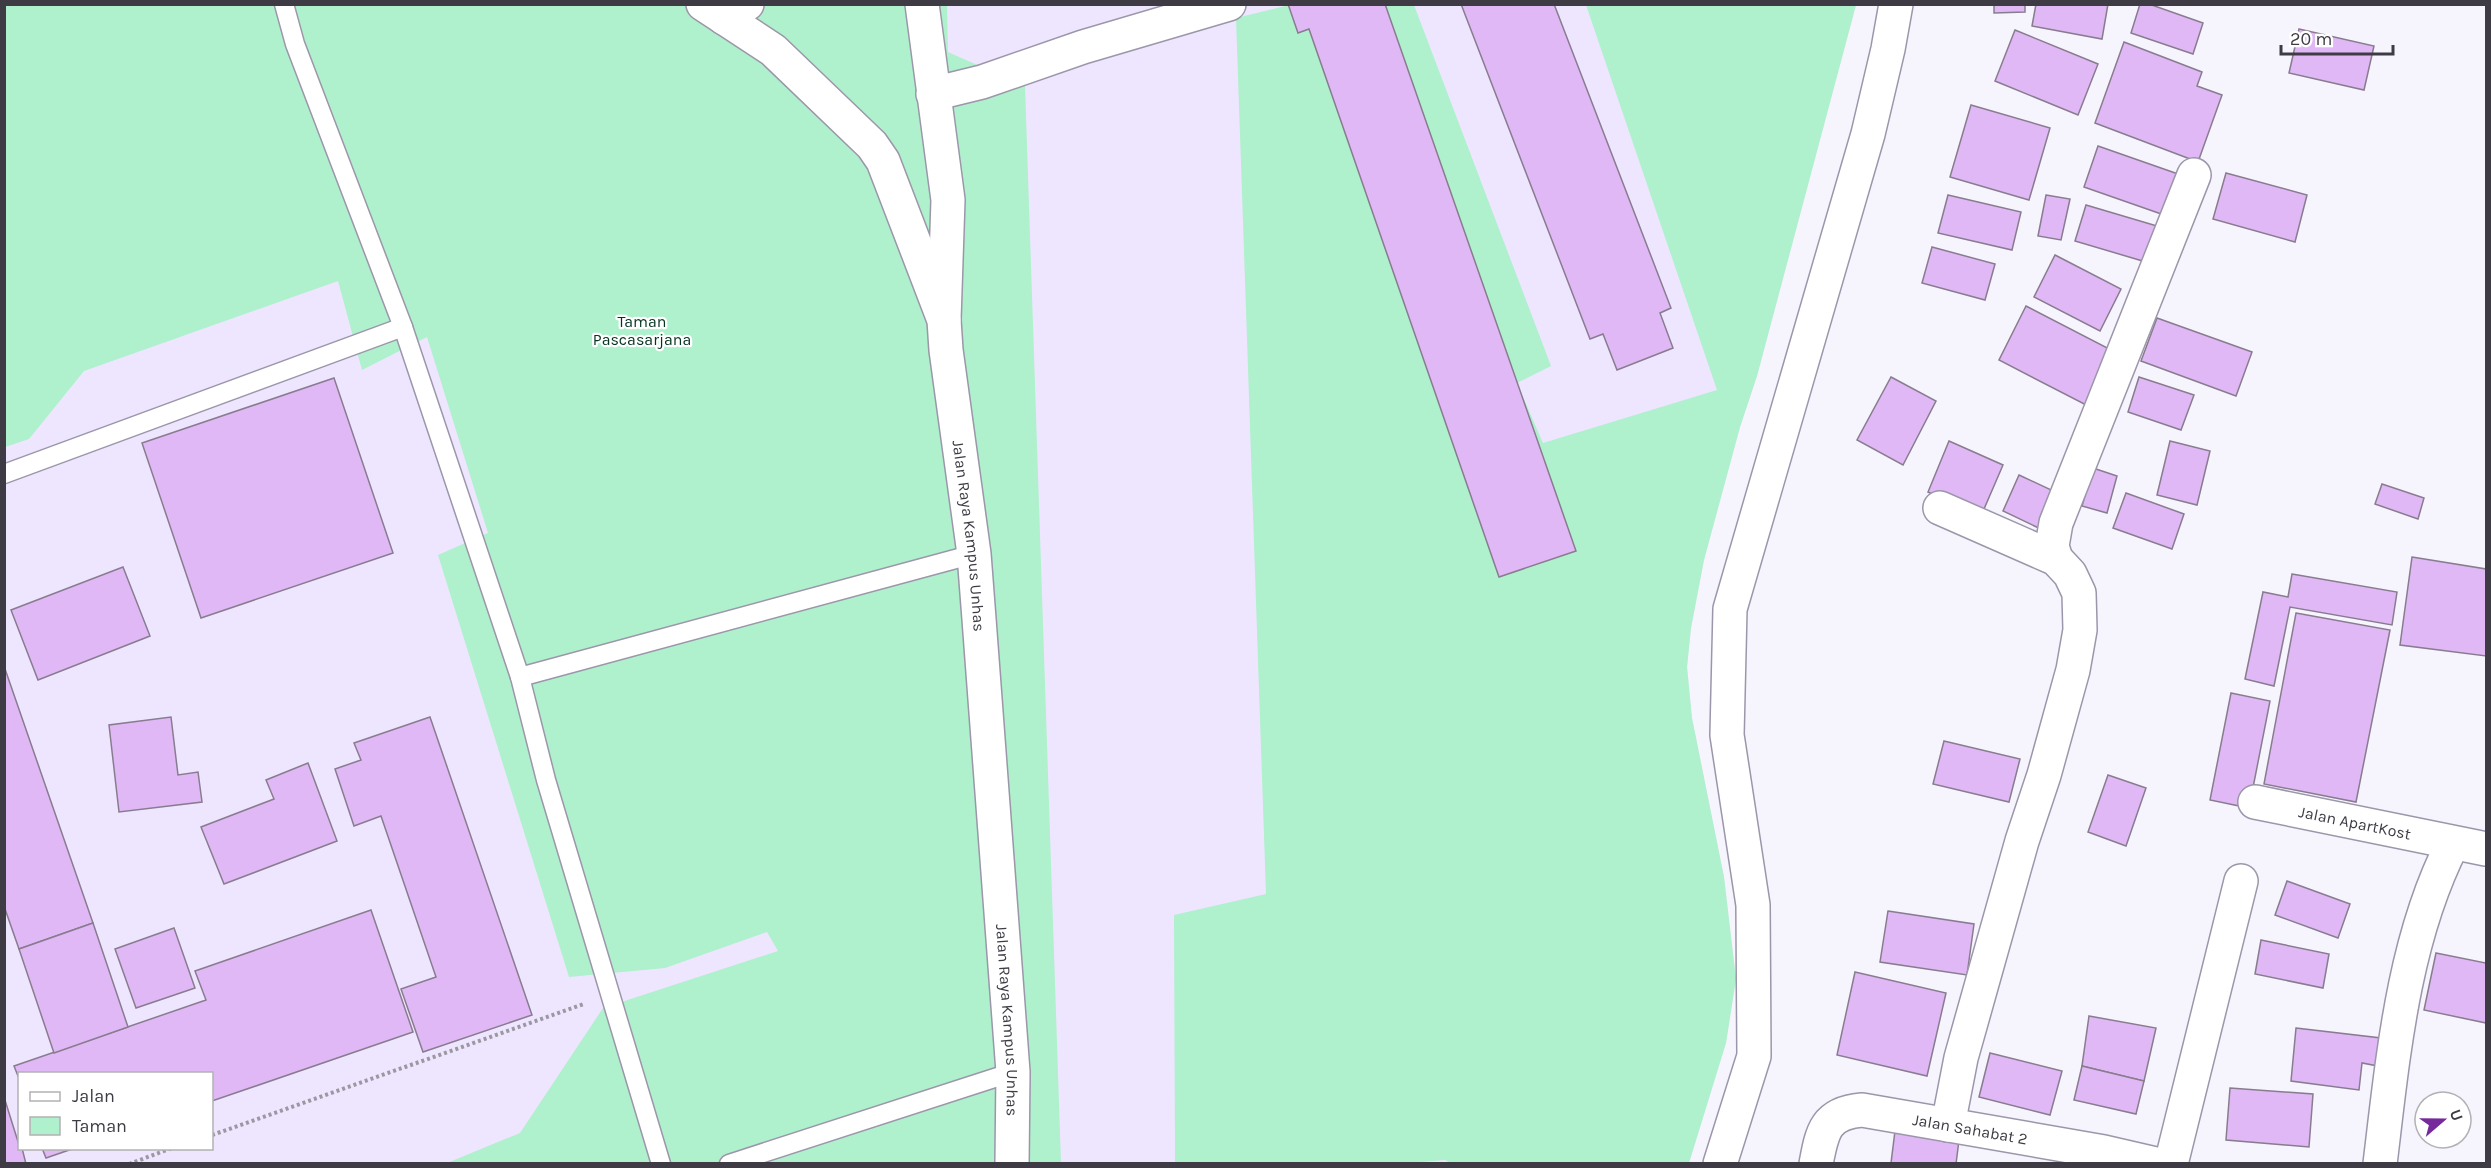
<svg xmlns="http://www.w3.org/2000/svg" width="2491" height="1168" font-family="Karla,sans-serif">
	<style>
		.built { fill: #eee6fe; fill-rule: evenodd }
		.green { fill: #aff0cd }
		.building { fill: #e0b8f5; stroke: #887c8f; stroke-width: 1.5 }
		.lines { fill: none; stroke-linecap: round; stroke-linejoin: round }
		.service-casing { stroke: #9c96aa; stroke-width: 21 }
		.minor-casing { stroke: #9c96aa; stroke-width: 36 }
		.tertiary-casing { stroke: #9c96aa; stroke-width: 36 }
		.path { stroke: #9b98a1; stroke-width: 4; stroke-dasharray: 3 3; stroke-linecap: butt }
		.service { stroke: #fff; stroke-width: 18 }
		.minor { stroke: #fff; stroke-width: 33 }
		.tertiary { stroke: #fff; stroke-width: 33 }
		.labels { text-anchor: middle; stroke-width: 4.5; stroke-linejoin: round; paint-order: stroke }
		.park-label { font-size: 16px; fill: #053320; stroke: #fff }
		.street-label { font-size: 16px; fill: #3e3b44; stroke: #fff }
	</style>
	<rect width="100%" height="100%" fill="#f6f4fd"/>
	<!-- built -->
	<path class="built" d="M 5,5 L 1856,5 L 1757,376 L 1740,427 L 1704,560 L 1691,628 L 1687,667 L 1692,718 L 1724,877 L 1736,979 L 1726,1043 L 1689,1163 L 5,1164 ZM 20,1074 L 212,1074 L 212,1148 L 20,1148 Z"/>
	<!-- green -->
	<g class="green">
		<path d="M 4,5 L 947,5 L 948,52 L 1025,86 L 1061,1163 L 447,1163 L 520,1133 L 603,1008 L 778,951 L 767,932 L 665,968 L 569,977 L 438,555 L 488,533 L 427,337 L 362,370 L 338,281 L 84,371 L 29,439 L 5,447 Z"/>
		<path d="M 1289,5 L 1414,5 L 1551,366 L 1517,383 L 1543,443 L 1717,390 L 1586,5 L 1856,5 L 1757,376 L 1740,427 L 1704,560 L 1691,628 L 1687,667 L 1692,718 L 1724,877 L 1736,979 L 1726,1043 L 1689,1163 L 1452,1164 L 1445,1160 L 1395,1164 L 1175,1163 L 1174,915 L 1266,894 L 1236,18 Z"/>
	</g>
	<!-- building -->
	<g class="building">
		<path d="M 1288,4 L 1385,4 L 1576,551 L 1499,577 L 1309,29 L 1298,33 Z"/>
		<path d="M 1461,4 L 1554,4 L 1671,308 L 1660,313 L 1673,348 L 1617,370 L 1603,334 L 1590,339 Z"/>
		<path d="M 1994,4 L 2025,4 L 2025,12 L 1994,13 Z"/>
		<path d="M 2036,4 L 2108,4 L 2102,39 L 2032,26 Z"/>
		<path d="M 2140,4 L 2149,4 L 2203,23 L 2193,54 L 2131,33 Z"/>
		<path d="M 2299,29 L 2374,46 L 2364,90 L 2289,73 Z"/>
		<path d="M 2015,30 L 2098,64 L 2078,115 L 1995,81 Z"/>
		<path d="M 2124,42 L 2202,72 L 2197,86 L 2222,95 L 2198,162 L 2095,123 Z"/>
		<path d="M 1971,105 L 2050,128 L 2029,200 L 1950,177 Z"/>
		<path d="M 2098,146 L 2181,175 L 2167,216 L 2084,187 Z"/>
		<path d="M 2226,173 L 2307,195 L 2295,242 L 2213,219 Z"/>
		<path d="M 1948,195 L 2021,212 L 2012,250 L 1938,233 Z"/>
		<path d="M 2046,195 L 2070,199 L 2061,240 L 2038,236 Z"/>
		<path d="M 2086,205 L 2157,226 L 2146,262 L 2075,241 Z"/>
		<path d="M 1932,247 L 1995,264 L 1985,300 L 1922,283 Z"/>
		<path d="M 2055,255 L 2121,289 L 2100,331 L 2034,297 Z"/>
		<path d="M 2026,306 L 2119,354 L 2092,408 L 1999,360 Z"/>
		<path d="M 2157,318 L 2252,352 L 2236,396 L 2141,361 Z"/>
		<path d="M 1891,377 L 1936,401 L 1903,465 L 1857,440 Z"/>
		<path d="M 2139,377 L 2194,395 L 2181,430 L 2128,412 Z"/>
		<path d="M 334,378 L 393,553 L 201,618 L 142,443 Z"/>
		<path d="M 1949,441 L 2003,465 L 1981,516 L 1928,492 Z"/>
		<path d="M 2170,441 L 2210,451 L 2197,505 L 2157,495 Z"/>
		<path d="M 2093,468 L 2117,476 L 2107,513 L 2082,506 Z"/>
		<path d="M 2019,475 L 2062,495 L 2045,531 L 2003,511 Z"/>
		<path d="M 2382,484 L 2424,498 L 2418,519 L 2375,504 Z"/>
		<path d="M 2126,493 L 2184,514 L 2172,549 L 2113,528 Z"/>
		<path d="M 2412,557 L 2486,569 L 2486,656 L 2400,645 Z"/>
		<path d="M 123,567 L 150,636 L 38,680 L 11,610 Z"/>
		<path d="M 2292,574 L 2397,592 L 2392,625 L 2290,607 L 2274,686 L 2245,679 L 2263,592 L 2288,597 Z"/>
		<path d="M 2296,613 L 2390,630 L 2356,802 L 2264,784 Z"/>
		<path d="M 4,666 L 93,923 L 19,949 L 4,906 Z"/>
		<path d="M 2231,693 L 2270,701 L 2249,808 L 2210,800 Z"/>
		<path d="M 171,717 L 178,775 L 198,772 L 202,802 L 119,812 L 109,725 Z"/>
		<path d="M 430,717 L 532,1015 L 423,1052 L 401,989 L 436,977 L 381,816 L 354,826 L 335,769 L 361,760 L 354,743 Z"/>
		<path d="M 1944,741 L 2020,759 L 2009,802 L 1933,784 Z"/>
		<path d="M 308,763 L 337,841 L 224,884 L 201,827 L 274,799 L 266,780 Z"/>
		<path d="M 2108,775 L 2146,788 L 2126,846 L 2088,832 Z"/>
		<path d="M 2287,881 L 2350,904 L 2338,938 L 2275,915 Z"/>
		<path d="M 371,910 L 413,1032 L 212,1101 L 212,1074 L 20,1074 L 20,1081 L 14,1066 L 206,1000 L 195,971 Z"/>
		<path d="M 1888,911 L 1974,924 L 1967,975 L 1880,962 Z"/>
		<path d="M 93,923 L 128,1027 L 54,1053 L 19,949 Z"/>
		<path d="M 174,928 L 195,988 L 136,1008 L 115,949 Z"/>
		<path d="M 2261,940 L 2329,954 L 2323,988 L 2255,974 Z"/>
		<path d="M 2436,953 L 2486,963 L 2486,1023 L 2424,1010 Z"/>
		<path d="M 1855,972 L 1946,993 L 1927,1076 L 1837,1055 Z"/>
		<path d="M 2089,1016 L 2156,1028 L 2144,1081 L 2082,1066 Z"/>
		<path d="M 2296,1028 L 2381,1038 L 2378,1066 L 2362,1063 L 2359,1090 L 2291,1081 Z"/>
		<path d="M 1990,1053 L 2062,1071 L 2050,1115 L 1979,1097 Z"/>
		<path d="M 2082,1066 L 2144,1081 L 2136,1114 L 2074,1100 Z"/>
		<path d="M 2230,1088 L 2313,1094 L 2309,1147 L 2226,1140 Z"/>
		<path d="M 4,1097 L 20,1148 L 22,1148 L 26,1164 L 4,1164 Z"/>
		<path d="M 1895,1131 L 1959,1140 L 1956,1164 L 1891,1163 Z"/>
		<path d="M 42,1148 L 75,1148 L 46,1158 Z"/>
	</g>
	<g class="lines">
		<!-- service casing -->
		<g class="service-casing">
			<g id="service">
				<path d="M 284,4 L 295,44 L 403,327 L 520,677"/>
				<path d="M 4,474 L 403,327"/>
				<path d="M 661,1164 L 546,780 L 520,677 L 974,554"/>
				<path d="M 729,1164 L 1013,1072"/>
			</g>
		</g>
		<!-- minor casing -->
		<g class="minor-casing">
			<g id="minor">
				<path d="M 922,4 L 948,200 L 944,320"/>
				<path d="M 724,18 L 747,4"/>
				<path d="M 933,94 L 982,82 L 1083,47 L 1229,4"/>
				<path d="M 1940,508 L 2056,559 L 2070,574 L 2079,593 L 2080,630 L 2073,670 L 2044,775 L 2022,841 L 1961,1058 L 1948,1125"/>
				<path d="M 2056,559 L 2052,546 L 2056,523 L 2194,175"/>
				<path id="s1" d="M 2255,802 L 2486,849"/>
				<path d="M 1720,1164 L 1754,1056 L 1753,905 L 1727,735 L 1730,609 L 1868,134 L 1888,49 L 1896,4"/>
				<path id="s2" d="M 1816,1164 C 1822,1132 1825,1113 1862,1110 L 2104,1152 L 2156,1164"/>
				<path d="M 2171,1164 L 2241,881"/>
				<path d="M 2380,1164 C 2393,1057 2403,940 2453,843"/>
			</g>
		</g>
		<!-- tertiary casing -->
		<g class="tertiary-casing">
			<g id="tertiary">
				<path id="s3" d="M 703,4 L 773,50 L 872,145 L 883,161 L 944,320 L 946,350 L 974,554 L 979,619 L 1013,1072 L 1012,1164"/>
			</g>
		</g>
		<!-- path -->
		<g class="path">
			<path d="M 212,1135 L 584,1004"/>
			<path d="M 129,1164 L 172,1148"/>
		</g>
		<!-- service -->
		<use href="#service" class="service"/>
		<!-- minor -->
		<use href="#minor" class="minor"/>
		<!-- tertiary -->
		<use href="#tertiary" class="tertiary"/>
	</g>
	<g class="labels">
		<!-- park labels -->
		<g class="park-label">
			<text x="642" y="327">Taman<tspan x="642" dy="18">Pascasarjana</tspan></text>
		</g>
		<!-- street labels -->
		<g class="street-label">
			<text dy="6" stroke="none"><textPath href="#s3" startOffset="628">Jalan Raya Kampus Unhas</textPath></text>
			<text dy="6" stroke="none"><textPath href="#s1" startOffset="102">Jalan ApartKost</textPath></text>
			<text dy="6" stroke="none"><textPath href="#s3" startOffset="1114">Jalan Raya Kampus Unhas</textPath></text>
			<text dy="6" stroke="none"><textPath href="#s2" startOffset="189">Jalan Sahabat 2</textPath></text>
		</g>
	</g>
	<!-- border -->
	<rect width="2491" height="1168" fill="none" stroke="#3e3b44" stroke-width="12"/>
	<!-- legend -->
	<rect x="18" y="1072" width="195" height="78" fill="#ffffff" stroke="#b2b1b4" stroke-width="1.5"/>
	<rect x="30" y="1092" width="30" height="9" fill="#ffffff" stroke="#b2b1b4" stroke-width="1.5"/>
	<text x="72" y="1102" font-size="18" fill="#3e3b44">Jalan</text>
	<rect x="30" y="1117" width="30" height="18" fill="#aff0cd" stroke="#b2b1b4" stroke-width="1.5"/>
	<text x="72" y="1132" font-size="18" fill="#3e3b44">Taman</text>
	<!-- north arrow -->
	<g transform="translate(2443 1120) rotate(70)"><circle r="28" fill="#ffffff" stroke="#b2b1b4" stroke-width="1.5"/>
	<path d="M0-4.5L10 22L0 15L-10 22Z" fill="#76299b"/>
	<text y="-9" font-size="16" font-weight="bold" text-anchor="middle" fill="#3e3b44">U</text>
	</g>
	<!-- scale -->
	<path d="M2281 45v9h112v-9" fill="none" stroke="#3e3b44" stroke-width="3"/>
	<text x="2290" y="45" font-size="18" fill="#3e3b44" stroke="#ffffff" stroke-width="4.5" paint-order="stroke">20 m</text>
</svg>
